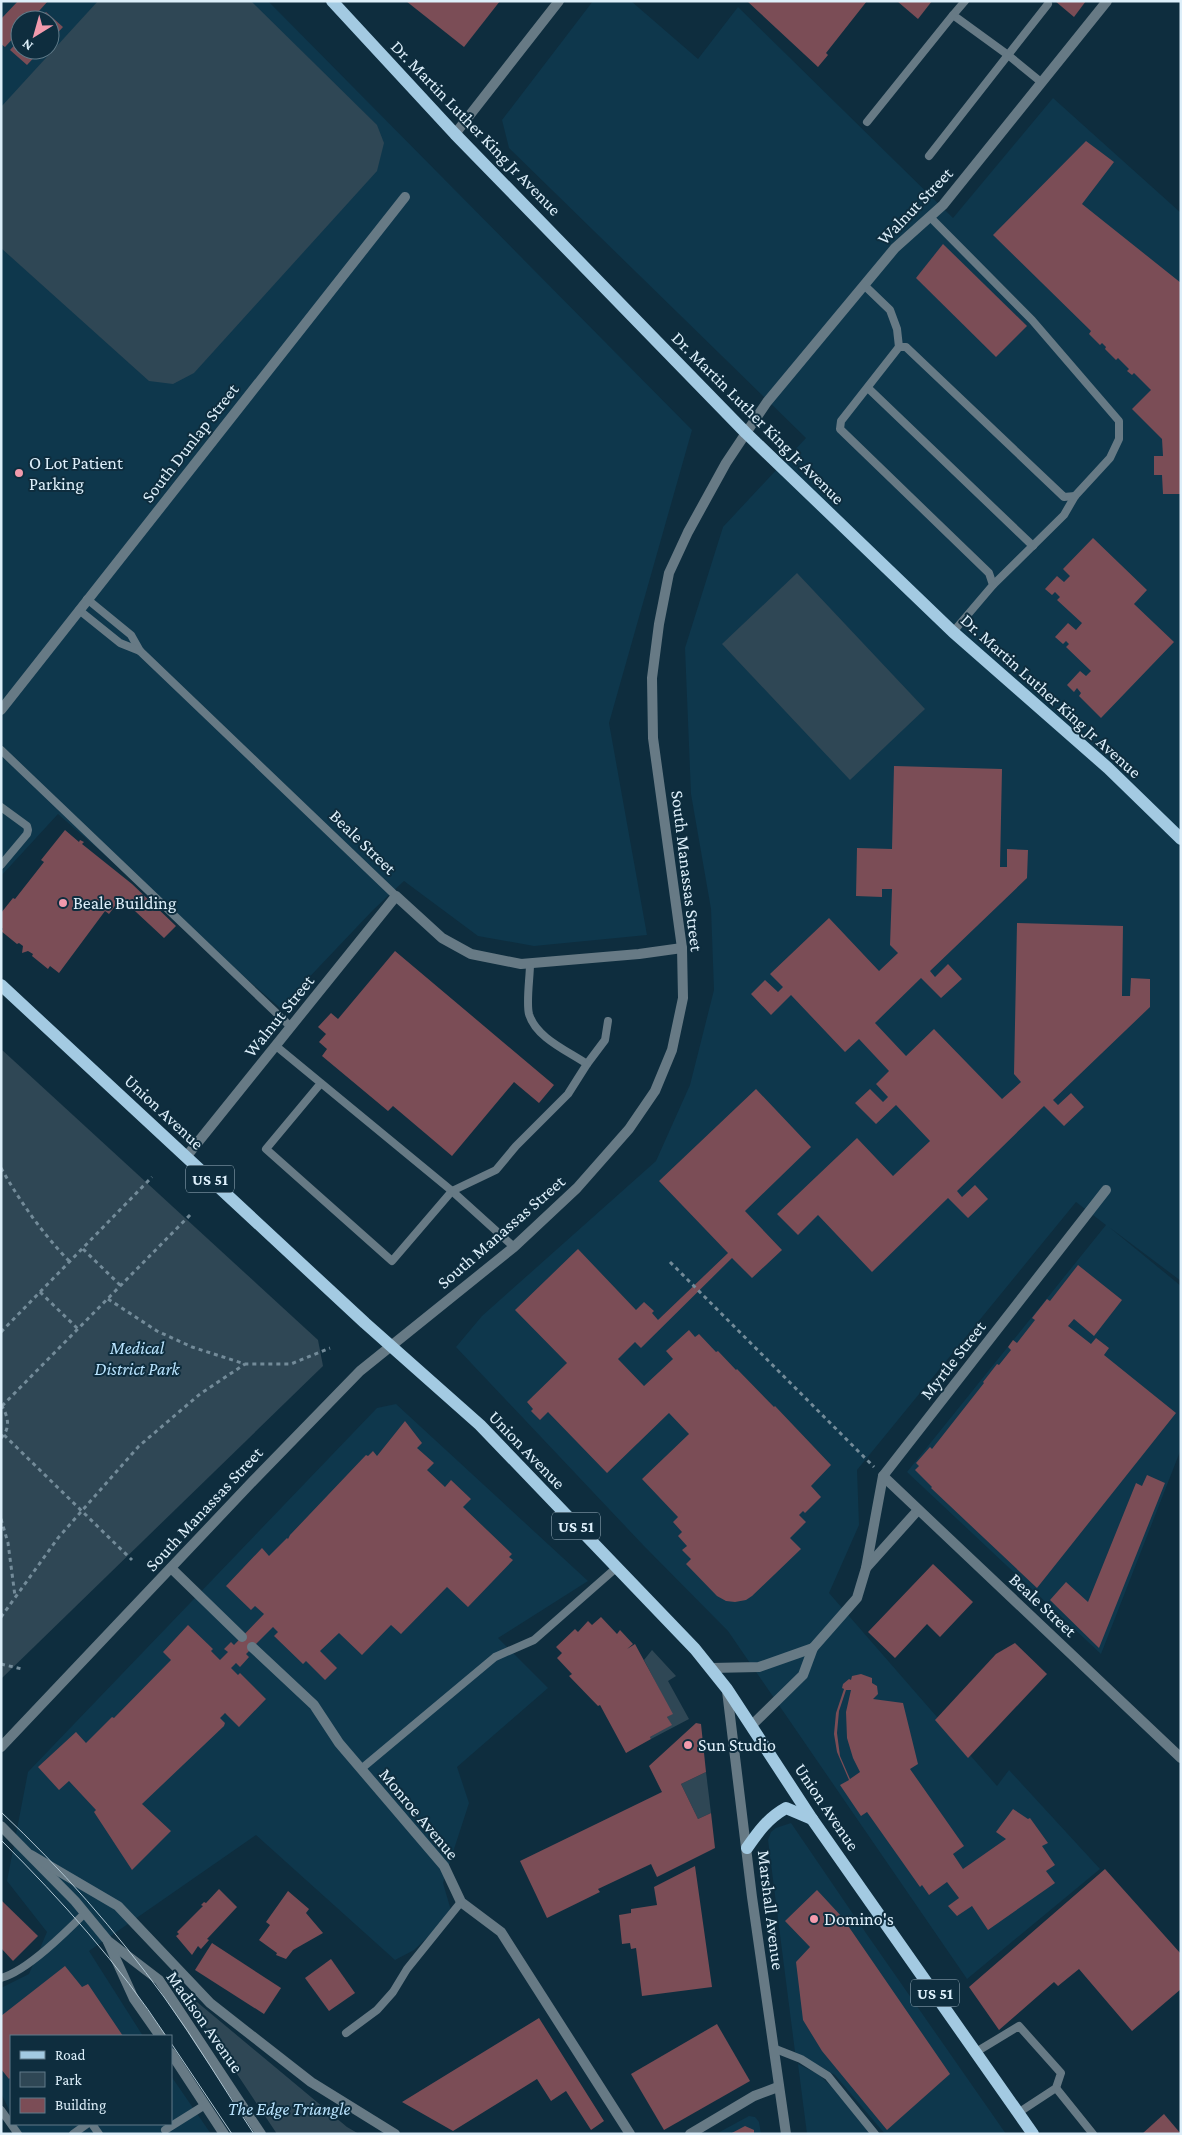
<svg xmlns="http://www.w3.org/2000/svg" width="1182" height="2135" font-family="'Crimson Pro',serif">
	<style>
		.built { fill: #0e374c; fill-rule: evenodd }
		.green { fill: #2f4755 }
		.building { fill: #7b4d56; fill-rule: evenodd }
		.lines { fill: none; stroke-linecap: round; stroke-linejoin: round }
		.path { stroke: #738b99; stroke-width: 3; stroke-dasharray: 4 4; stroke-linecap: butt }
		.service { stroke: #677a85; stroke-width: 8 }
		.minor { stroke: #677a85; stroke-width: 10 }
		.tertiary { stroke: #677a85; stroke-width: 10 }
		.primary { stroke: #a3cae2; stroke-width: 12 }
		.tram { stroke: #b3c8d4; stroke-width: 1 }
		.poi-dot { fill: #f29aac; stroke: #0e2d3e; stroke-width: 2 }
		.labels { text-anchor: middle; stroke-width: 4; stroke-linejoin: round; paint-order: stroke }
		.shield { fill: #0e2d3e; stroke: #9fb5c2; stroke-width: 1 }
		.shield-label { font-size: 16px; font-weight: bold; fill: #ddeffa }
		.street-label { font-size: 18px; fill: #ddeffa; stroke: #0e2d3e }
		.poi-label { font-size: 18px; fill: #ddeffa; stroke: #0e2d3e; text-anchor: start }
		.park-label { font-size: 18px; font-style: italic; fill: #b9e3fd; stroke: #0e2d3e }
	</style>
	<rect width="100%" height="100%" fill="#0e2d3e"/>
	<!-- built -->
	<g class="built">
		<path d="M 1,1 L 268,1 L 692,430 L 609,723 L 647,935 L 534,946 L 478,936 L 404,881 L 373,910 L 280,1008 L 58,814 L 1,876 ZM 20,20 L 50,20 L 50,50 L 20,50 Z"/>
		<path d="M 593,1 L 631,1 L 698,59 L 738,7 L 953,218 L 1053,98 L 1181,213 L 1181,1281 L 1109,1227 L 1181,1286 L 1181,1449 L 1101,1654 L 907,1472 L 1106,1225 L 1076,1202 L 857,1470 L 859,1525 L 829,1593 L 997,1786 L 1009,1770 L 1100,1869 L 967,1979 L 728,1631 L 644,1546 L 456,1347 L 482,1316 L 656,1161 L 690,1085 L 714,990 L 711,909 L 691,794 L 685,648 L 723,527 L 806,438 L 509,148 L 502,120 Z"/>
		<path d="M 396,1404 L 588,1581 L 498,1638 L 548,1688 L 457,1767 L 469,1803 L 443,1883 L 452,1914 L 414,1950 L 395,1960 L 256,1835 L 89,1951 L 143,2036 L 11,2036 L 11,2114 L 1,2093 L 1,1988 L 29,1974 L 47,1932 L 7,1881 L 28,1772 L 377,1408 Z"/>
		<path d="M 791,1823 L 868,1936 L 1006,2134 L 885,2134 L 835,2075 L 795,2052 L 768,1840 L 771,1832 L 776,1828 Z"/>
		<path d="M 798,2064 L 818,2074 L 830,2085 L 872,2134 L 807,2134 Z"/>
		<path d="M 171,2076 L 211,2134 L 20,2134 L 16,2124 L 171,2124 Z"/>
		<path d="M 749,2116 L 755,2117 L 759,2122 L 761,2134 L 716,2134 Z"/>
	</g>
	<!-- green -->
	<g class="green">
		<path d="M 98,1 L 251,1 L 377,125 L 384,143 L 377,171 L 194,373 L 173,384 L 149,381 L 1,248 L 1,107 Z"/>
		<path d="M 797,573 L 925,709 L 850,780 L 722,644 Z"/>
		<path d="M 1,1049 L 318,1340 L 323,1366 L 1,1679 Z"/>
		<path d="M 652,1650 L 676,1676 L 668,1681 L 689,1719 L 651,1739 L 650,1737 L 671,1725 L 667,1717 L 672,1714 L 644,1660 Z"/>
		<path d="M 706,1772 L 711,1813 L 698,1819 L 681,1784 Z"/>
		<path d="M 197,2002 L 347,2127 L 359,2134 L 277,2134 L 191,2005 Z"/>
	</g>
	<!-- building -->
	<g class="building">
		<path d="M 18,1 L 48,1 L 31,20 L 20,20 L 20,31 L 5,47 L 1,44 L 1,19 Z"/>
		<path d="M 406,1 L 500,1 L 464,47 Z"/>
		<path d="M 747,1 L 867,1 L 826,53 L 828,55 L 818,67 Z"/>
		<path d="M 897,1 L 932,1 L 918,19 Z"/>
		<path d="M 1055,1 L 1086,1 L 1074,17 Z"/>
		<path d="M 46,12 L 63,27 L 50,41 L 50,20 L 38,20 Z"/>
		<path d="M 20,39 L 20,50 L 41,50 L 27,65 L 10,50 Z"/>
		<path d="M 1086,141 L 1114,162 L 1082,204 L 1181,283 L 1181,494 L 1163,494 L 1162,475 L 1154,475 L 1154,456 L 1163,456 L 1162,439 L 1132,409 L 1151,390 L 1134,373 L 1132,375 L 1127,371 L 1129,369 L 1118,358 L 1116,360 L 1105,349 L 1106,347 L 1102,343 L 1100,345 L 1089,334 L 1091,331 L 993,235 Z"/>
		<path d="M 943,244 L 1027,326 L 996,357 L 916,278 Z"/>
		<path d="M 1093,538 L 1147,590 L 1134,604 L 1174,642 L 1101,718 L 1079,696 L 1081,693 L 1077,688 L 1074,692 L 1067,685 L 1080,671 L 1086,676 L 1091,671 L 1066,647 L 1069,644 L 1066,641 L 1063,644 L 1055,637 L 1068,623 L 1076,630 L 1082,623 L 1057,600 L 1060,597 L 1055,592 L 1052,595 L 1045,589 L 1057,576 L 1064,582 L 1070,576 L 1063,569 Z"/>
		<path d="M 894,766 L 1002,769 L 1000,867 L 1007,867 L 1007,849 L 1028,850 L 1027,878 L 930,971 L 935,977 L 948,964 L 962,979 L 941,998 L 921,978 L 875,1023 L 906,1056 L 934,1029 L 1002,1099 L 1021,1082 L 1014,1074 L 1017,923 L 1123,926 L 1122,996 L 1130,996 L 1131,978 L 1150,979 L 1150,1007 L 1053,1100 L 1058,1105 L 1071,1093 L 1084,1107 L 1064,1126 L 1044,1106 L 957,1191 L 962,1197 L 975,1185 L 988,1199 L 968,1218 L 948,1198 L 872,1272 L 818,1215 L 798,1235 L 777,1214 L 857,1138 L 893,1176 L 930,1141 L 896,1105 L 876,1124 L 855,1103 L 870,1089 L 883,1102 L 888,1097 L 876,1084 L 889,1071 L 859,1039 L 845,1052 L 791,995 L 771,1015 L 751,994 L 765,980 L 778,992 L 783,987 L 770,974 L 829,918 L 879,971 L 898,953 L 890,945 L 892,889 L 882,889 L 882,897 L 856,896 L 857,848 L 892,849 Z"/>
		<path d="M 65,830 L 79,842 L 80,840 L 84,842 L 82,844 L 132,884 L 176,926 L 164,938 L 121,898 L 109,914 L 105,911 L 59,973 L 50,966 L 48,969 L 32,956 L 33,954 L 28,951 L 22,953 L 23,946 L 19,943 L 17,944 L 1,931 L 3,929 L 1,927 L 1,913 L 13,898 L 15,899 L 44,862 L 41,860 Z"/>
		<path d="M 395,951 L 554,1085 L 539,1103 L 514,1082 L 452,1156 L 393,1106 L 388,1111 L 322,1056 L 327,1049 L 319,1042 L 326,1034 L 318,1027 L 331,1013 L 338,1019 Z"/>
		<path d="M 756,1089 L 811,1147 L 745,1211 L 782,1250 L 752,1278 L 732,1258 L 641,1348 L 635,1342 L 618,1359 L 644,1386 L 673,1359 L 666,1351 L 689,1330 L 695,1337 L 699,1334 L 716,1352 L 718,1351 L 736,1370 L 737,1369 L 774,1407 L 775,1406 L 831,1465 L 811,1486 L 821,1497 L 805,1513 L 803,1511 L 799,1515 L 806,1522 L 790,1538 L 801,1549 L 752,1596 L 746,1600 L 735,1602 L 726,1601 L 717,1596 L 686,1564 L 691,1559 L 682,1550 L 687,1546 L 678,1536 L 682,1532 L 673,1522 L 678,1517 L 642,1479 L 689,1434 L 669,1413 L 607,1473 L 548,1412 L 540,1420 L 531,1411 L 533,1409 L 527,1402 L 567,1363 L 515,1310 L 578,1249 L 636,1310 L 644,1302 L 654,1311 L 652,1313 L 658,1320 L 728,1253 L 659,1181 Z"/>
		<path d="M 1078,1265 L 1122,1300 L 1094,1336 L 1074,1319 L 1068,1326 L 1091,1344 L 1096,1338 L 1109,1348 L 1104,1355 L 1176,1413 L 1037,1588 L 931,1488 L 932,1487 L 915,1470 L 919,1466 L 916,1463 L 930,1447 L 932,1449 L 984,1383 L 983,1382 L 997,1364 L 999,1365 L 1011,1350 L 1008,1347 L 1013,1340 L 1017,1343 L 1035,1320 L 1032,1318 L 1047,1299 L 1050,1301 Z"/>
		<path d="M 405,1421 L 422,1443 L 417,1448 L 434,1463 L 427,1470 L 445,1487 L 451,1480 L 471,1499 L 463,1507 L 512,1554 L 509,1557 L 513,1560 L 468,1607 L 447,1587 L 401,1634 L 391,1625 L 362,1655 L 339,1633 L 320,1651 L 337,1668 L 325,1680 L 306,1661 L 303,1664 L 274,1636 L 278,1632 L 273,1627 L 246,1654 L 249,1657 L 240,1667 L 236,1663 L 231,1668 L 238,1675 L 240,1673 L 266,1699 L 239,1727 L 225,1713 L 220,1718 L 225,1723 L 224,1726 L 142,1804 L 171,1831 L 132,1870 L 94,1812 L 96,1810 L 69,1781 L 59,1790 L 38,1767 L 76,1732 L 86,1743 L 112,1717 L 114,1718 L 171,1660 L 163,1652 L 188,1625 L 213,1649 L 211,1651 L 220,1660 L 228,1652 L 224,1649 L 231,1642 L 234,1645 L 264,1614 L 255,1606 L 251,1610 L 226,1586 L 262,1548 L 269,1556 L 287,1538 L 288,1539 L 290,1535 L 366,1455 L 368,1456 L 373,1451 L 377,1456 Z"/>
		<path d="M 1147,1475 L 1165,1483 L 1099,1648 L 1050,1600 L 1066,1582 L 1088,1602 L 1136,1483 L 1142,1486 Z"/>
		<path d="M 933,1564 L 973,1602 L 940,1637 L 927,1624 L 895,1658 L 868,1632 Z"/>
		<path d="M 601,1617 L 617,1634 L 620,1630 L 633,1644 L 627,1649 L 635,1644 L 673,1714 L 667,1717 L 672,1725 L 650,1737 L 651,1739 L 626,1753 L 600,1705 L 598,1706 L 569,1676 L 572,1674 L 557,1658 L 562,1653 L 556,1647 L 575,1629 L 578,1632 L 588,1621 L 592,1625 Z"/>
		<path d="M 1015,1643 L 1047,1674 L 968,1758 L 935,1720 L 996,1654 Z"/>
		<path d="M 861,1674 L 872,1678 L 872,1683 L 877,1686 L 878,1694 L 873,1699 L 903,1703 L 918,1764 L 910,1769 L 964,1846 L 953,1854 L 963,1869 L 1006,1839 L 996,1832 L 1013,1809 L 1028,1819 L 1030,1818 L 1048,1843 L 1042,1846 L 1055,1865 L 1046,1871 L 1055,1883 L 988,1930 L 972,1906 L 957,1916 L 948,1906 L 959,1898 L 947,1882 L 929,1895 L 922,1885 L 920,1887 L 867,1812 L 861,1816 L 840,1785 L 849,1780 L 837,1752 L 834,1734 L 836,1713 L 844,1689 L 842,1688 L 843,1684 L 849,1679 L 851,1680 L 852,1676 ZM 846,1690 L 851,1690 L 846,1712 L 847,1738 L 853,1758 L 860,1772 L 850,1779 L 840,1756 L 837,1733 L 839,1711 Z"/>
		<path d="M 696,1723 L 701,1724 L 706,1772 L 681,1784 L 698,1819 L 711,1813 L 715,1848 L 657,1877 L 651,1864 L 598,1889 L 600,1892 L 547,1918 L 520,1861 L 662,1792 L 649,1766 Z"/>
		<path d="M 695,1866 L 712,1987 L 642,1996 L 636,1948 L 631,1949 L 630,1943 L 622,1944 L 619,1915 L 631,1913 L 631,1909 L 657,1905 L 654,1887 Z"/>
		<path d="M 1105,1869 L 1181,1954 L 1181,1989 L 1132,2031 L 1079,1969 L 1058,1986 L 1054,1982 L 999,2030 L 969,1987 Z"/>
		<path d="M 219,1889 L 237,1907 L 207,1939 L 209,1940 L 201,1949 L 198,1946 L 192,1955 L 176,1936 L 179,1934 L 177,1932 L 203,1906 L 201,1905 L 204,1902 L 206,1903 Z"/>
		<path d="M 817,1890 L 842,1917 L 950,2074 L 887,2130 L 822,2051 L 803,2020 L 796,1962 L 810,1947 L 785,1921 Z"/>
		<path d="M 288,1891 L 309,1909 L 306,1913 L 323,1933 L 293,1950 L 286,1959 L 276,1955 L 277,1953 L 259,1940 L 270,1925 L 266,1922 Z"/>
		<path d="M 1,1900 L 38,1936 L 13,1961 L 1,1948 Z"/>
		<path d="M 212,1943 L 281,1988 L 264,2014 L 195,1970 Z"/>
		<path d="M 331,1959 L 355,1993 L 329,2011 L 305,1978 Z"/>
		<path d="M 65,1966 L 82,1987 L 88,1984 L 123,2036 L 11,2036 L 11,2077 L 9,2079 L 1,2069 L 1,2016 Z"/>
		<path d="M 539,2018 L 604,2121 L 591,2130 L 566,2091 L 551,2101 L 537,2079 L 453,2131 L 402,2102 Z"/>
		<path d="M 717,2024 L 750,2081 L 664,2130 L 631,2074 Z"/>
		<path d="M 1164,2114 L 1181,2134 L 1142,2134 Z"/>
		<path d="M 745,2126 L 754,2130 L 754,2134 L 730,2134 Z"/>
	</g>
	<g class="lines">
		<!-- path -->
		<g class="path">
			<path d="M 1,1168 C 21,1203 42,1233 70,1262"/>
			<path d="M 83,1249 L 121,1286"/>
			<path d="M 670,1262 L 874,1467"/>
			<path d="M 40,1292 L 78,1329"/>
			<path d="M 108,1299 L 157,1331 L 192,1347 L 245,1364 L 291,1364 L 330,1348"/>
			<path d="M 1,1332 L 152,1177"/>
			<path d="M 2,1406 L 192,1213"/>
			<path d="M 4,1435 L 132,1560"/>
			<path d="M 1,1438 C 11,1428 8,1417 2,1406"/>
			<path d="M 1,1519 L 8,1543 L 15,1596"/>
			<path d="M 1,1617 L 58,1538 L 139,1446 L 200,1394 L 245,1364"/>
			<path d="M 1,1664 L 22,1669"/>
		</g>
		<!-- service -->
		<g class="service">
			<path d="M 965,1 L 953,15 L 1008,55 L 1048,4"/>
			<path d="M 867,122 L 953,15"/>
			<path d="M 929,156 L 1008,55 L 1041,82"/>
			<path d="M 930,217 L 1032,320 L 1119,421 L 1119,439 L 1110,458 L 1075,496 L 1064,515 L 993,585"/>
			<path d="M 864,285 L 890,310 L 897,329 L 899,347"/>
			<path d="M 868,388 L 1033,546"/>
			<path d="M 87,599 L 131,635 L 140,651 L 396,896"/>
			<path d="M 79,610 L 120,643 L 140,651"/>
			<path d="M 953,632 L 993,585 L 989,573 L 840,429 L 841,421 L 899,347 L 906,347 L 1064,497 L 1075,496"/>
			<path d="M 1,750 L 291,1027"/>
			<path d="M 1,807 L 27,826 L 28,830 L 27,834 L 1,865"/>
			<path d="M 276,1046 C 335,1094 393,1143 452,1191 L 392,1261 L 266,1149 L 321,1083"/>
			<path d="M 587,1064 L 605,1040 L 608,1021"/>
			<path d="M 514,1247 L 452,1191 L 496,1170 L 516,1146 L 568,1094 L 587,1064 C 568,1051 536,1038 529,1014 C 526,1002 530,977 530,964"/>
			<path d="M 361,1769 L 495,1657 L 534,1640 L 616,1568"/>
			<path d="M 1,1978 C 27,1971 66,1932 85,1913"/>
			<path d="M 346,2033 L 377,2010 L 393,1992 L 407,1969 L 461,1902"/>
			<path d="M 773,2048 L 801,2059 L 828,2076 L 875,2134"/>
			<path d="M 976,2052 L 1019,2026 L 1061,2073 L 1056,2088 L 1018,2113"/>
			<path d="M 1056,2088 L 1093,2134"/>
			<path d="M 1,2110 L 18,2134"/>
			<path d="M 92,2124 L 99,2134"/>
			<path d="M 165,2130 L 205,2105"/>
			<path d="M 73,2134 L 87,2124"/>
		</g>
		<!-- minor -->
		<g class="minor">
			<path d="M 455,134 L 559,1"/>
			<path d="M 746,433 L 767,402 L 895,248 L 943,205 L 1107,1"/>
			<path d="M 1,710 L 405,197"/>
			<path d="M 186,1157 L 396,896 L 442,938 L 471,954 L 521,964 L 639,954 L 682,948"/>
			<path d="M 171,1568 L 242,1637"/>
			<path d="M 866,1568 L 883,1476 L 1106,1190"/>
			<path d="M 252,1647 L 314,1705 L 339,1743 L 444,1866 L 461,1902 L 501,1932 L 630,2134"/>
			<path d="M 711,1668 L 759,1667 L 813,1648"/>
			<path d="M 752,1725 L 803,1675 L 813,1648 L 857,1598 L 866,1568 L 918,1510"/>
			<path d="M 690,2134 L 754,2096 L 778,2087"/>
		</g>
		<!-- tertiary -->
		<g class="tertiary">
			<path d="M 883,1476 L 1181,1758"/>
			<path d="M 727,1691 L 752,1897 L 786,2134"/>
			<path d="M 1,1747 L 253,1481 L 360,1371 L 514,1247 L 577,1188 L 629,1129 L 655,1091 L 672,1050 L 683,998 L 682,948 L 653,738 L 652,678 L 659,624 L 669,573 L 688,532 L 726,463 L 746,433"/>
			<path d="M 1,1826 L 75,1901 L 108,1941 L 159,1980 L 261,2134"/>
			<path d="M 31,1855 L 118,1906 L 210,2003 L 311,2082 L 395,2134"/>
			<path d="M 108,1942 L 134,1999 L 160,2036"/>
			<path d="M 171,2053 L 224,2134"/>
		</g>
		<!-- primary -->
		<g class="primary">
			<path d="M 332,1 L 455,134 L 746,433 L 953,632 L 1108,768 L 1181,839"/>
			<path d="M 1,985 L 365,1323 L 480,1425 L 695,1649 L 727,1689 L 812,1819 L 1033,2134"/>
			<path d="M 747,1848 C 758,1832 768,1818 786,1808 L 812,1819"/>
		</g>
		<!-- tram -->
		<g class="tram">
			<path d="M 1,1812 C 61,1868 116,1931 164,1997 C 196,2041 224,2089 254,2134"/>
			<path d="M 1,1840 C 63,1902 118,1963 166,2036"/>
			<path d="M 171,2043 L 232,2134"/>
		</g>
	</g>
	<!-- markers -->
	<g class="poi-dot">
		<circle cx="19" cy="473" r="5"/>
		<circle cx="63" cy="903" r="5"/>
		<circle cx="688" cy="1745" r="5"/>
		<circle cx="814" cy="1919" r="5"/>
	</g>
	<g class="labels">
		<!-- shield labels -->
		<g class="shield">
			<rect x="186" y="1165.5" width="48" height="27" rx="4"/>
			<rect x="552" y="1512.5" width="48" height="27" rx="4"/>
			<rect x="911" y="1979.5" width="48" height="27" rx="4"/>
		</g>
		<g class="shield-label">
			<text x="210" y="1185">US 51</text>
			<text x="576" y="1532">US 51</text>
			<text x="935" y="1999">US 51</text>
		</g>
		<!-- street labels -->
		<g class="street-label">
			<text transform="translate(476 128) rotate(46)" y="6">Dr. Martin Luther King Jr Avenue</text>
			<text transform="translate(915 206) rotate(-46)" y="6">Walnut Street</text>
			<text transform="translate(758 418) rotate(45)" y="6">Dr. Martin Luther King Jr Avenue</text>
			<text transform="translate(190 443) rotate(-52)" y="6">South Dunlap Street</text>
			<text transform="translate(1051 696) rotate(42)" y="6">Dr. Martin Luther King Jr Avenue</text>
			<text transform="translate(363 842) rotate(44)" y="6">Beale Street</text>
			<text transform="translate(687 871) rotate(83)" y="6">South Manassas Street</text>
			<text transform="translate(279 1016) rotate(-51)" y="6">Walnut Street</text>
			<text transform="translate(164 1112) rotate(43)" y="6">Union Avenue</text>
			<text transform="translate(501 1232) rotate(-41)" y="6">South Manassas Street</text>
			<text transform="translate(953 1360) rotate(-52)" y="6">Myrtle Street</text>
			<text transform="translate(527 1450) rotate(46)" y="6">Union Avenue</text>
			<text transform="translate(204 1509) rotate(-47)" y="6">South Manassas Street</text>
			<text transform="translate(1043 1605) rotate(43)" y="6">Beale Street</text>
			<text transform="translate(827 1807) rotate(56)" y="6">Union Avenue</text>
			<text transform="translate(419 1814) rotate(50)" y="6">Monroe Avenue</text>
			<text transform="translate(771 1910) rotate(83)" y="6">Marshall Avenue</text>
			<text transform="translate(205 2022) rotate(55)" y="6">Madison Avenue</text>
		</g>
		<!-- poi labels -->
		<g class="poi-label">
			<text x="29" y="469">O Lot Patient<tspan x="29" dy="21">Parking</tspan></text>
			<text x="73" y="909">Beale Building</text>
			<text x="698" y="1751">Sun Studio</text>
			<text x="824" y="1925">Domino's</text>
		</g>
		<!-- park labels -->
		<g class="park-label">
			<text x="137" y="1354">Medical<tspan x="137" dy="21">District Park</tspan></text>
			<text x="289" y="2115">The Edge Triangle</text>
		</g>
	</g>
	<!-- border -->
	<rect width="1182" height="2135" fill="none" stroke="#ddeffa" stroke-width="5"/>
	<!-- legend -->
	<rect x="10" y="2035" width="162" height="90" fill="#0e2d3e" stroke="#617b89"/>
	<rect x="20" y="2051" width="25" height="8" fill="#a3cae2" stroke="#617b89"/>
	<text x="55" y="2060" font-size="15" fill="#ddeffa">Road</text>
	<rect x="20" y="2072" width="25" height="15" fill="#2f4755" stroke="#617b89"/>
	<text x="55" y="2085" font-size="15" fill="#ddeffa">Park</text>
	<rect x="20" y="2098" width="25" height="15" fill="#7b4d56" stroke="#617b89"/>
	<text x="55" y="2110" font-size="15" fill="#ddeffa">Building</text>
	<!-- north arrow -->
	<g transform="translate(35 35) rotate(217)"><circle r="24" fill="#0e2d3e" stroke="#617b89"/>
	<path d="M0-4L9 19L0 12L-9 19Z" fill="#f29aac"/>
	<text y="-8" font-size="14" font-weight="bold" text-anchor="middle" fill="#ddeffa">N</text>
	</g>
</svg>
